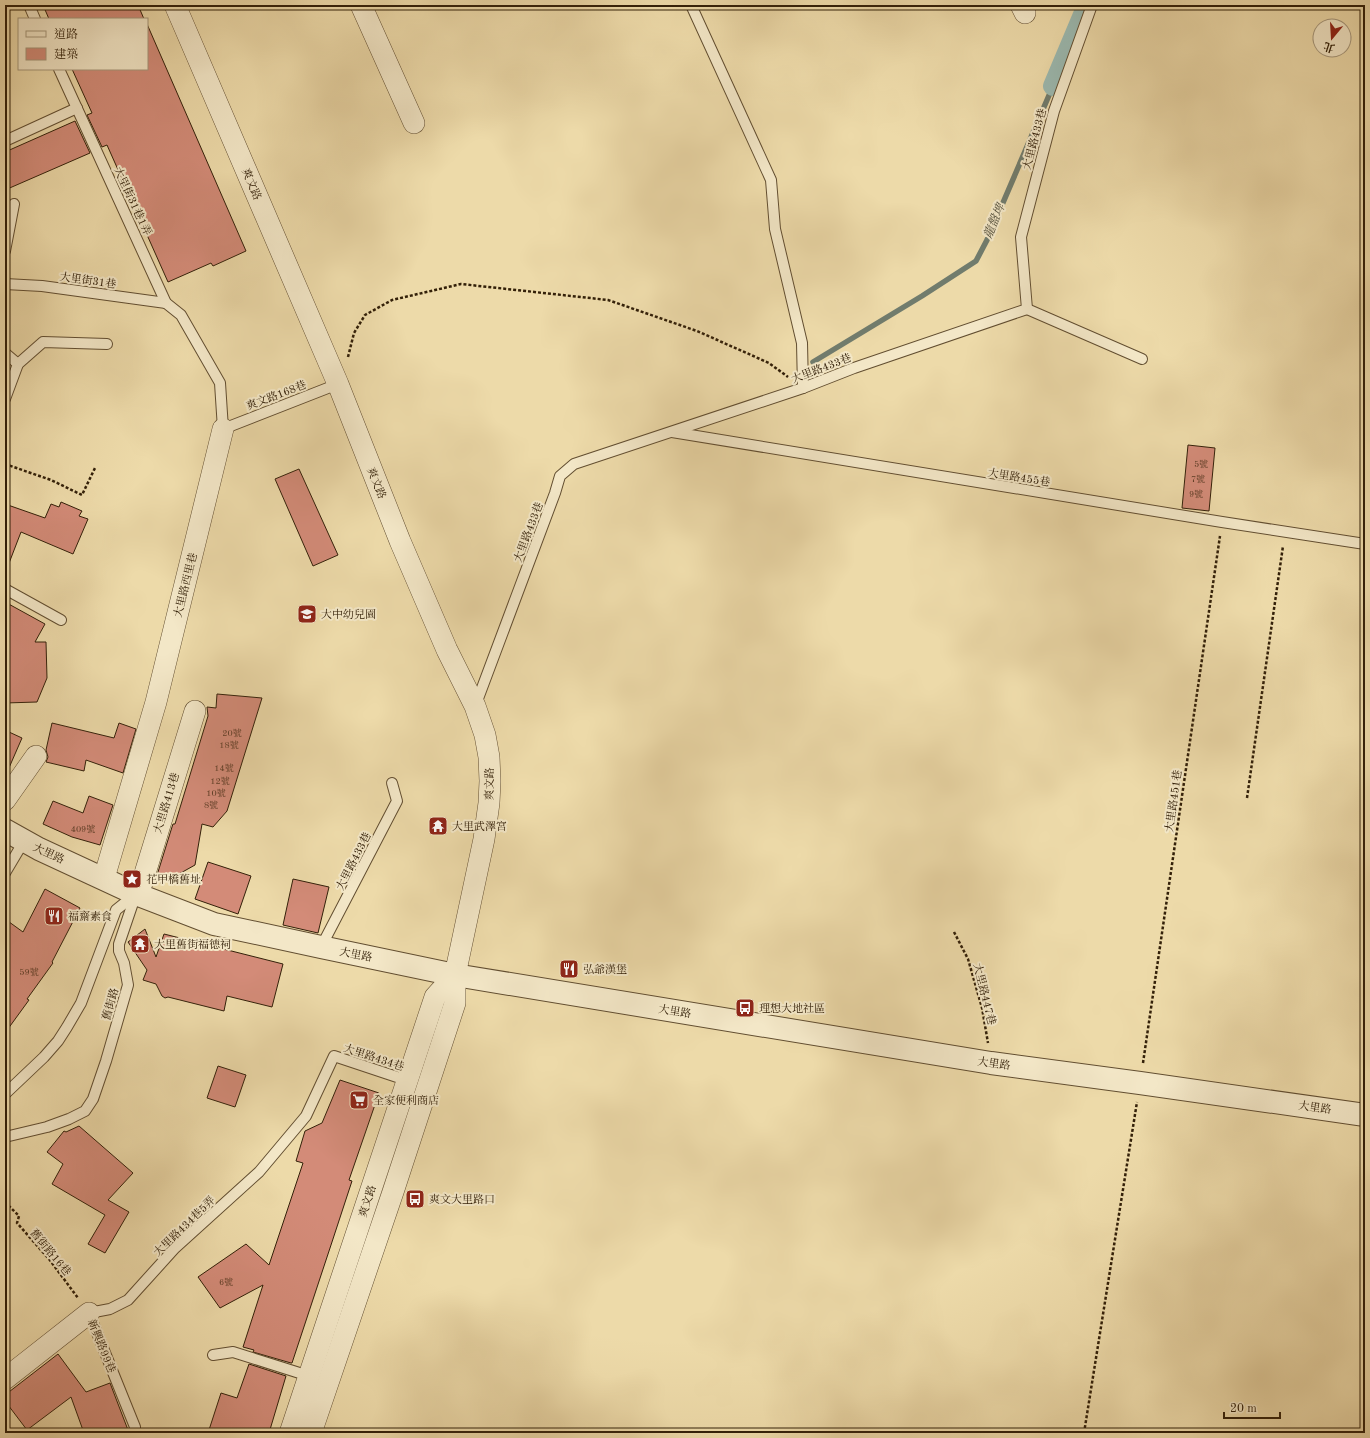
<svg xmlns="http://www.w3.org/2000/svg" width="1370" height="1438" font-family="'Old Standard TT','Noto Serif TC',serif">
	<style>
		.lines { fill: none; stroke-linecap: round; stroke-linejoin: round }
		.stream { stroke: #717c6d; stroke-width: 5.5 }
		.canal { stroke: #9bb9b0; stroke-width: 20 }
		.building { fill: #d38b78; stroke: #332009 }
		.service-casing { stroke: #624e31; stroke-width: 12 }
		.minor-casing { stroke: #624e31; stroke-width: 22 }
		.tertiary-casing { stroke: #624e31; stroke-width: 24 }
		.path { stroke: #332009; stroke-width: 2.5; stroke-dasharray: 3 2; stroke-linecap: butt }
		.service { stroke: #f3e7c7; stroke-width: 10 }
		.minor { stroke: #f3e7c7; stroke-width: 21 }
		.tertiary { stroke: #f3e7c7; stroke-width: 22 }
		.labels { text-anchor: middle; stroke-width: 4; stroke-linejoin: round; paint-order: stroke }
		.number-label { font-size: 9px; fill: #5b3b25 }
		.street-label { font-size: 11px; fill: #332009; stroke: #f3e7c7 }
		.poi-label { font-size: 11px; fill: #332009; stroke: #f3e7c7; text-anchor: start }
		.water-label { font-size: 12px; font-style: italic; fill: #524e3b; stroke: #f3e7c7 }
	</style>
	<rect width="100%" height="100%" fill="#eddaa9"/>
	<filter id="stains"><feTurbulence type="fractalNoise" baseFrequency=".005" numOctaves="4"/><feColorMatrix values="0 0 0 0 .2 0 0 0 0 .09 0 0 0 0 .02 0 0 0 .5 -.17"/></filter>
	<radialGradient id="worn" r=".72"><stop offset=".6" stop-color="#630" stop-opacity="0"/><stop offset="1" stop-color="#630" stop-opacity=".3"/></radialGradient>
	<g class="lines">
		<!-- stream -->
		<path class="stream" d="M 813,362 L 922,296 L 976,261 L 987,240 L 1053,86"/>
		<!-- canal -->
		<path class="canal" d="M 1053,86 L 1087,5"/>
	</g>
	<!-- building -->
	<g class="building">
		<path d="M 43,5 L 138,5 L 144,19 L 49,19 Z"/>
		<path d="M 147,24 L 246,251 L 213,266 L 211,263 L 168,282 L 107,145 L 102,147 L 87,115 L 92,113 L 72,69 L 147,69 Z"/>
		<path d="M 75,121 L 90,153 L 5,190 L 5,152 Z"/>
		<path d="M 1188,445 L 1215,448 L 1209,511 L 1182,508 Z"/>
		<path d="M 299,469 L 338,555 L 313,566 L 275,479 Z"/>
		<path d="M 61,502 L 82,511 L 79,516 L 88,519 L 73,554 L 21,532 L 6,571 L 5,571 L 5,504 L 45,518 L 51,504 L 59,507 Z"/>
		<path d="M 5,602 L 45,624 L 35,642 L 46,642 L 47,678 L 37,702 L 5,703 Z"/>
		<path d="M 217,694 L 262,698 L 227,811 L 213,827 L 202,824 L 195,865 L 161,884 L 158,872 L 172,827 L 173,824 L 175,824 L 208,716 L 207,707 L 216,708 Z"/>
		<path d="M 52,723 L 114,738 L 119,723 L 136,729 L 123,773 L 86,760 L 84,771 L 46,762 L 48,757 L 46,750 Z"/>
		<path d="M 9,732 L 22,738 L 5,777 L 5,741 Z"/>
		<path d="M 89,796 L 113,805 L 100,845 L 72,837 L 43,824 L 53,801 L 83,813 Z"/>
		<path d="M 208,862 L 251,876 L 238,914 L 195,899 Z"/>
		<path d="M 293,879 L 329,887 L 318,933 L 283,925 Z"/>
		<path d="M 45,889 L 80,908 L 52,962 L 53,963 L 27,999 L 29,1000 L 5,1033 L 5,919 L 23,932 Z"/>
		<path d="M 145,929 L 156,957 L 164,934 L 283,964 L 272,1007 L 227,996 L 224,1011 L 168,997 L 165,998 L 162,996 L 156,984 L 143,980 L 147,970 L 128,942 Z"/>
		<path d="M 218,1066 L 246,1075 L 235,1107 L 207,1098 Z"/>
		<path d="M 340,1080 L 379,1093 L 349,1180 L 352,1181 L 331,1245 L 292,1363 L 291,1363 L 253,1352 L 254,1350 L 243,1347 L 263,1285 L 220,1308 L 198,1277 L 246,1244 L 269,1265 L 303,1163 L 296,1161 L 305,1131 L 322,1123 Z"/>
		<path d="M 79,1126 L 133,1173 L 108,1200 L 129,1212 L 105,1253 L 88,1244 L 105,1215 L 52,1184 L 63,1164 L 47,1152 L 64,1131 L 66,1132 Z"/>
		<path d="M 58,1354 L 86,1392 L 110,1383 L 128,1430 L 119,1433 L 84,1433 L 71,1397 L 27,1430 L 5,1401 L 5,1395 Z"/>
		<path d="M 249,1364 L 286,1376 L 269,1433 L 208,1433 L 221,1393 L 237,1398 Z"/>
	</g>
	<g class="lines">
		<!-- service casing -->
		<g class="service-casing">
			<g id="service">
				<path d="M 29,5 L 35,19"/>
				<path d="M 691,5 L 771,180 L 775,229 L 802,343 L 803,388"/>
				<path d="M 59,69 L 166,303 L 181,315 L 220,383 L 223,429 L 338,384"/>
				<path d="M 5,141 L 77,108"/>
				<path d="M 5,251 L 14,204"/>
				<path d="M 5,284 L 42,286 L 166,303"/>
				<path d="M 1027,309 L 1142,359"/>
				<path d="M 5,353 L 18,364"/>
				<path d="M 5,399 L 18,364 L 43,342 L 107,344"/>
				<path d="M 672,432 L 1222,522 L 1365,544"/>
				<path d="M 5,589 L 61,620"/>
				<path d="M 476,704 L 555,493 L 560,476 L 574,464 L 803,388 L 854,368 L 1027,309 L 1021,237 L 1054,111 L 1092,5"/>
				<path d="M 5,873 L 24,841"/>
				<path d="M 321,947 L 397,801 L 392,783"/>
				<path d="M 5,1094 L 44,1057 L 58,1041 L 67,1027 L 81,1003 L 116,910 L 136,894"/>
				<path d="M 5,1137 L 47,1127 L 69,1119 L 85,1111 L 93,1099 L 106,1061 L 128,985 L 124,963 L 119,951 L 119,944 L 136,894"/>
				<path d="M 213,1355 L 233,1352 L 309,1376"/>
				<path d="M 135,1433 L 135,1427 L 89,1313 L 110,1309 L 128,1300 L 175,1248 L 259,1172 L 306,1116 L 334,1056 L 409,1081"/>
			</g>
		</g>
		<!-- minor casing -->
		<g class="minor-casing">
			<g id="minor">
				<path d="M 175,5 L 338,384 L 400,541 L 447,650 L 475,706 L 485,735 L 489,757 L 490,781 L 489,803 L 484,839 L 455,975 L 455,1003 L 393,1192 L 311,1433"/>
				<path d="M 361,5 L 414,123"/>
				<path d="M 1021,5 L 1025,13"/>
				<path d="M 5,800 L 36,756"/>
				<path d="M 104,878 L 156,702 L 223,429"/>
				<path d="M 136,894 L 142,883 L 195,711"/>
				<path d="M 5,1379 L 89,1313"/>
				<path d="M 290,1433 L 435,997 L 455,975"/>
			</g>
		</g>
		<!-- tertiary casing -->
		<g class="tertiary-casing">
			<path id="tertiary" d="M 5,830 L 39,849 L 136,894 L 214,924 L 321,947 L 455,975 L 991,1063 L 1140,1083 L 1365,1115"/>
		</g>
		<!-- path -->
		<g class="path">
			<path d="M 348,357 L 354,333 L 365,315 L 392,300 L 461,284 L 608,300 L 697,331 L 769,363 L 788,377"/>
			<path d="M 5,464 L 51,480 L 82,495 L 95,468"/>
			<path d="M 1247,798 L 1283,546"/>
			<path d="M 954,932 L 968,959 L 982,1008 L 988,1043"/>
			<path d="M 1143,1063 L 1220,536"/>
			<path d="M 5,1202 L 19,1216 L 17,1223 L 49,1259 L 78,1298"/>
			<path d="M 1084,1433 L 1137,1102"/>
		</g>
		<!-- service -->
		<use href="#service" class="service"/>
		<!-- minor -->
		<use href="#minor" class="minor"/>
		<!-- tertiary -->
		<use href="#tertiary" class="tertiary"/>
	</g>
	<!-- icons -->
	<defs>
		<g id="school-square" transform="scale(1)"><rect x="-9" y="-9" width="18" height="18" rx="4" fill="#8f2418" stroke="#f3e7c7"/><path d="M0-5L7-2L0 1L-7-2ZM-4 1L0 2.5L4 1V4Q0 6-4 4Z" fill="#fff"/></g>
		<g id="temple-square" transform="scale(1)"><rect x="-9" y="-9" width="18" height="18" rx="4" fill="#8f2418" stroke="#f3e7c7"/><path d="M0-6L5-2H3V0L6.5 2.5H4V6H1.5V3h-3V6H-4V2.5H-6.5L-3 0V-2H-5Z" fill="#fff"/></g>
		<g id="sight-square" transform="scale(1)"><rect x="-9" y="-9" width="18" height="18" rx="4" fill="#8f2418" stroke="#f3e7c7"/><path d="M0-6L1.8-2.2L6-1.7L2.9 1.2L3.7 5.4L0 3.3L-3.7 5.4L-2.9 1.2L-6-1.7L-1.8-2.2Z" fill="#fff"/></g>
		<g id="restaurant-square" transform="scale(1)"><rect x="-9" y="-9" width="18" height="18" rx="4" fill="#8f2418" stroke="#f3e7c7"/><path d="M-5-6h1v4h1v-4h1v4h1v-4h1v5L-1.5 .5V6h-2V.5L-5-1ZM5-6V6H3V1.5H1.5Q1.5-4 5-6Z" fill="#fff"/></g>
		<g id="bus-square" transform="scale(1)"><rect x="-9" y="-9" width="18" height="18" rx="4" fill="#8f2418" stroke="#f3e7c7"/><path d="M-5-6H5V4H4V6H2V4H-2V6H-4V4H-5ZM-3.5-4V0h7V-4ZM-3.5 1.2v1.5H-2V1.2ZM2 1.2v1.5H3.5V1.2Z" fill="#fff"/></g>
		<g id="supermarket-square" transform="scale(1)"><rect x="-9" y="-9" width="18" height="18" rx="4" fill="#8f2418" stroke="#f3e7c7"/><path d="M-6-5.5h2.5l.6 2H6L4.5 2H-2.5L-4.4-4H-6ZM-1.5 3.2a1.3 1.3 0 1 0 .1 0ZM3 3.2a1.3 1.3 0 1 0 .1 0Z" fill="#fff"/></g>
	</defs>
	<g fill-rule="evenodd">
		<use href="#school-square" x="307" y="614"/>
		<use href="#temple-square" x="438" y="826"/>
		<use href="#sight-square" x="132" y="879"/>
		<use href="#restaurant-square" x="54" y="916"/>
		<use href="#temple-square" x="140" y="944"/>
		<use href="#restaurant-square" x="569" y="969"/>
		<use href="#bus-square" x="745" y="1008"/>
		<use href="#supermarket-square" x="359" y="1100"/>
		<use href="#bus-square" x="415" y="1199"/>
	</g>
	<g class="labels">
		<!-- number labels -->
		<g class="number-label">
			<text x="1201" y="467">5號</text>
			<text x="1198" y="482">7號</text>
			<text x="1196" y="497">9號</text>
			<text x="232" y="736">20號</text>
			<text x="229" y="748">18號</text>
			<text x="224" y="771">14號</text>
			<text x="220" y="784">12號</text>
			<text x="216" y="796">10號</text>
			<text x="211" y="808">8號</text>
			<text x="83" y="832">409號</text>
			<text x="29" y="975">59號</text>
			<text x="226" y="1285">6號</text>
		</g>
		<!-- street labels -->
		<g class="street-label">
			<text transform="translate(1034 139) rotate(-75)" y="4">大里路433巷</text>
			<text transform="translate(252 184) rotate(67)" y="4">爽文路</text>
			<text transform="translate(133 201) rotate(65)" y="4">大里街31巷1弄</text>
			<text transform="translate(88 280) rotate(8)" y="4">大里街31巷</text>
			<text transform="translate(821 368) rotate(-21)" y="4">大里路433巷</text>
			<text transform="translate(276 395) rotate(-21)" y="4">爽文路168巷</text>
			<text transform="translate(1019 477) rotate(9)" y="4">大里路455巷</text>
			<text transform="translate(377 483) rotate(68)" y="4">爽文路</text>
			<text transform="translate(528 532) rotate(-69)" y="4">大里路433巷</text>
			<text transform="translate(185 585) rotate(-76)" y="4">大里路西里巷</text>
			<text transform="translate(489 784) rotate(-89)" y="4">爽文路</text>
			<text transform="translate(1173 801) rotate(-82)" y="4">大里路451巷</text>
			<text transform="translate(166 803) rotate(-73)" y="4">大里路413巷</text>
			<text transform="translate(49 853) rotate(25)" y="4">大里路</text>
			<text transform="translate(353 861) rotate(-63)" y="4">大里路433巷</text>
			<text transform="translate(356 954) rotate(11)" y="4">大里路</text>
			<text transform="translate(985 994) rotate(76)" y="4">大里路447巷</text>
			<text transform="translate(110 1004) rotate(-74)" y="4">舊街路</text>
			<text transform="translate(675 1011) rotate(9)" y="4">大里路</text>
			<text transform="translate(374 1057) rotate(18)" y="4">大里路434巷</text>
			<text transform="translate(994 1063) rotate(8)" y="4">大里路</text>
			<text transform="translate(1315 1107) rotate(8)" y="4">大里路</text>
			<text transform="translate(367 1201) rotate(-72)" y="4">爽文路</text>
			<text transform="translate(184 1226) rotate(-44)" y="4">大里路434巷5弄</text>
			<text transform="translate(51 1252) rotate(50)" y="4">舊街路16巷</text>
			<text transform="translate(102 1346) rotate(68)" y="4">新興路99巷</text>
		</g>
		<!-- poi labels -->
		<g class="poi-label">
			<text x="321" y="618">大中幼兒園</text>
			<text x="452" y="830">大里武澤宮</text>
			<text x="146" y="883">花甲橋舊址</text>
			<text x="68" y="920">福齋素食</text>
			<text x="154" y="948">大里舊街福德祠</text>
			<text x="583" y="973">弘爺漢堡</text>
			<text x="759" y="1012">理想大地社區</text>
			<text x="373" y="1104">全家便利商店</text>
			<text x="429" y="1203">爽文大里路口</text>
		</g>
		<!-- water labels -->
		<g class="water-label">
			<text transform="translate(994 221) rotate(-67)" y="4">龍盤埤</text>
		</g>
	</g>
	<!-- margin -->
	<rect width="1370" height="1438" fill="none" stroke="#eddaa9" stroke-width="20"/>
	<rect x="6" y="6" width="1358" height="1426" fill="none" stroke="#332009" stroke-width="2"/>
	<rect x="10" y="10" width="1350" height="1418" fill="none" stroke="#332009"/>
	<!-- legend -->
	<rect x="18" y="18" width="130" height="52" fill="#f3e7c7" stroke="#a6977b"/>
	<rect x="26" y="31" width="20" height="6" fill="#f3e7c7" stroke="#a6977b"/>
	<text x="54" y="38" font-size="12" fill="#332009">道路</text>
	<rect x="26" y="48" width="20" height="12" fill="#d38b78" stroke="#a6977b"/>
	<text x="54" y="58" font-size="12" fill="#332009">建築</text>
	<!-- north arrow -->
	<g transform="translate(1332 38) rotate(198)"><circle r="19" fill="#f3e7c7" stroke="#a6977b"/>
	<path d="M0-3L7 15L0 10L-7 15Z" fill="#8f2418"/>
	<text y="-6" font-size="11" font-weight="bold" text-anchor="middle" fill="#332009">北</text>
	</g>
	<!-- scale -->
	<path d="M1224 1412v6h56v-6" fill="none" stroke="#332009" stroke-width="2"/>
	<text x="1230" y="1412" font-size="12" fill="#332009" stroke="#f3e7c7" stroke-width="3" paint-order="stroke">20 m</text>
	<rect width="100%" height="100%" filter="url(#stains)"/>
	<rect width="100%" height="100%" fill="url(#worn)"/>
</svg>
